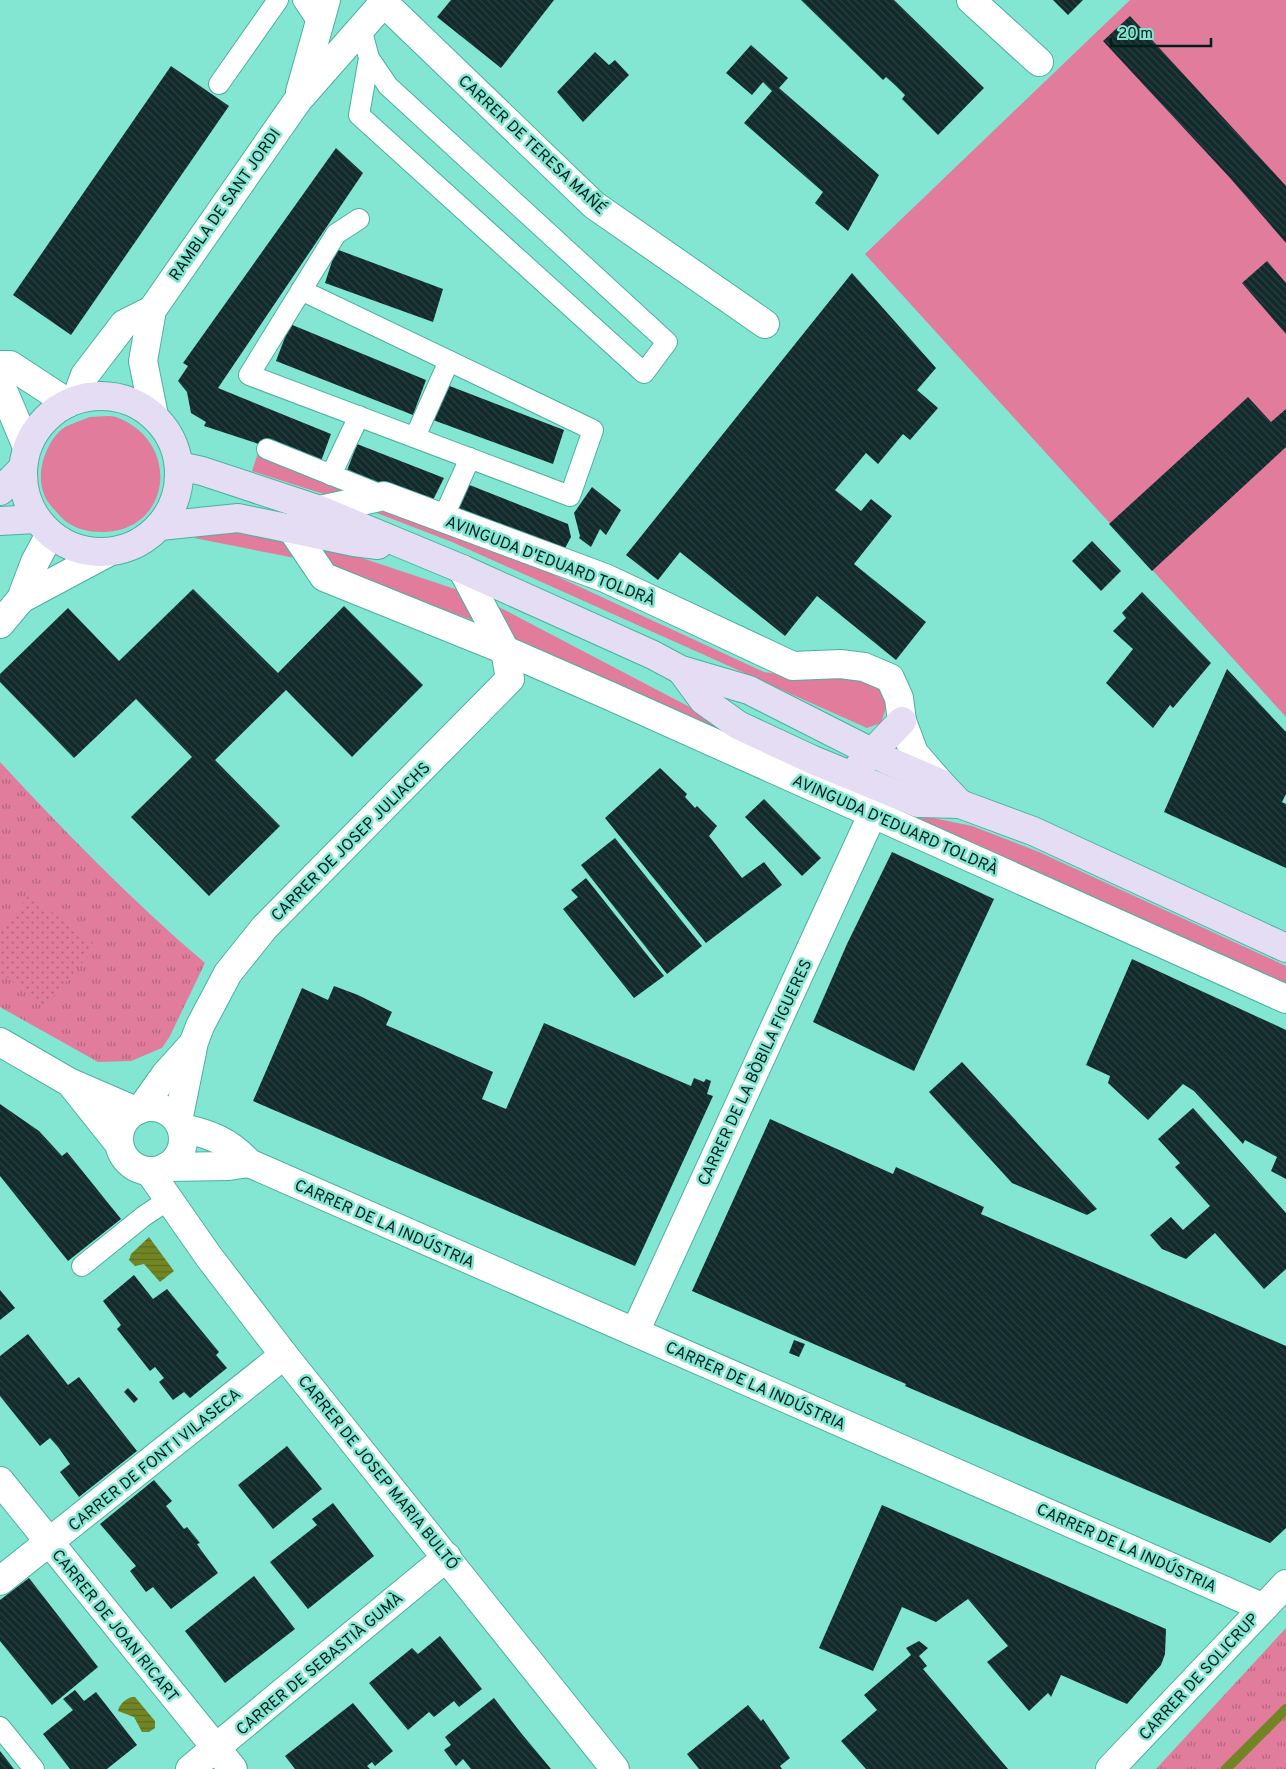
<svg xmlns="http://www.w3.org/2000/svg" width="1286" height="1769" font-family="Overpass,sans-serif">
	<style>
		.grass { fill: url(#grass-tufts) }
		.park { fill: url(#park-dots) }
		.garden { fill: #e17c9d }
		.water { fill: url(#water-rules) }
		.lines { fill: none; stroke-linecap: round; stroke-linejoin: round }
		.stream { stroke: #728525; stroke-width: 10 }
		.building { fill: url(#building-back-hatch) }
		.lane-casing { stroke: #4bb19f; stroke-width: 22 }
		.street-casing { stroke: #4bb19f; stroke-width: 30 }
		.secondary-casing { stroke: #4bb19f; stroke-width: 30 }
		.lane { stroke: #fff; stroke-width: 20 }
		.street { stroke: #fff; stroke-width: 28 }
		.secondary { stroke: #e5ddf4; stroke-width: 28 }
		.labels { text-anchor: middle; stroke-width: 5; stroke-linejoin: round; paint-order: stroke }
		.street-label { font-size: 16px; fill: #001f1a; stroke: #83e6d3 }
	</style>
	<defs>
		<pattern id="grass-tufts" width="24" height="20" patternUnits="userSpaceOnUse" patternTransform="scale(1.25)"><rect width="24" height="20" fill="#e17c9d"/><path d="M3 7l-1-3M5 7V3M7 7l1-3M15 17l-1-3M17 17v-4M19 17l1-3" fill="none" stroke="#b4657f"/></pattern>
		<pattern id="park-dots" width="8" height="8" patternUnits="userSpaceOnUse" patternTransform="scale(1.25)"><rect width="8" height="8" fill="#e17c9d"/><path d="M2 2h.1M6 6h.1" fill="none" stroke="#b4657f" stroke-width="1.8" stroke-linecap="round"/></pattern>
		<pattern id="water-rules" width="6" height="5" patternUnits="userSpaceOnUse" patternTransform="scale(1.25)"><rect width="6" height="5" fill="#728525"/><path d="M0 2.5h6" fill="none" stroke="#5b6c1f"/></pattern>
		<pattern id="building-back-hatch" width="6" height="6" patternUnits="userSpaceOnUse" patternTransform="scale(1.25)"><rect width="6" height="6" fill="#122a2c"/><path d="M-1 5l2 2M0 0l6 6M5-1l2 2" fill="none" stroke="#2a4041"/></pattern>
	</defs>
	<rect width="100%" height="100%" fill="#83e6d3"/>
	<!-- grass -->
	<g class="grass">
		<path d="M 0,762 C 65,832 132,901 205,963 L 170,1036 L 162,1048 L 131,1061 L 98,1062 L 0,1007 Z"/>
		<path d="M 1286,1628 L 1286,1769 L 1156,1769 Z"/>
	</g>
	<!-- park -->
	<path class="park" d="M 29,895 L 97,946 L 44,1007 L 0,972 L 0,934 Z"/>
	<!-- garden -->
	<g class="garden">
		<path d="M 1130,0 L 1286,0 L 1286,717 L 865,254 Z"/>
		<path d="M 90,417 C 98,417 109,415 116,417 C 183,442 171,533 101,532 C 86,532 71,528 60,516 C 54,509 45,501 43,491 C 36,471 47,439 65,427 C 73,423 82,420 90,417 Z"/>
		<path d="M 258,453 L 347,488 L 330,496 L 252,471 Z"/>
		<path d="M 392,504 L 485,543 L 764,672 L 798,677 L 862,678 L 879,686 L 888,702 L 881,723 L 867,728 L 452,542 L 369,510 Z"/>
		<path d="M 238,530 L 284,541 L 295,558 L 194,538 L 203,534 Z"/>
		<path d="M 314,542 L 467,593 L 483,624 L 332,568 Z"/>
		<path d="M 497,606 L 743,735 L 875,795 L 933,818 L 972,826 L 1039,852 L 1286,966 L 1286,989 L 511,639 Z"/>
	</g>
	<!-- water -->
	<g class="water">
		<path d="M 149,1237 L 174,1271 L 160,1282 L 144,1264 L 135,1266 L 129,1260 L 131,1254 Z"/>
		<path d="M 135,1697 L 155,1721 L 155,1728 L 149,1732 L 142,1732 L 134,1717 L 118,1711 C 119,1704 128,1696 135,1697 Z"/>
	</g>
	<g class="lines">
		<!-- stream -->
		<path class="stream" d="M 1226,1769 L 1286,1709"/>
	</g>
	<!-- building -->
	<g class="building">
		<path d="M 451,0 L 554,0 L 501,68 L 437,17 Z"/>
		<path d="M 801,0 L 894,0 L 984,88 L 938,135 L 902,99 L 905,95 L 896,86 L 886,77 L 883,80 Z"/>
		<path d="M 1053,0 L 1083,0 L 1068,15 Z"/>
		<path d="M 1130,16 L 1286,186 L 1286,243 L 1231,179 L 1103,41 Z"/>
		<path d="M 751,45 L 788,78 L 779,88 L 879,175 L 848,231 L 815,203 L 823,192 L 744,123 L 772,91 L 763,82 L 752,95 L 726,73 Z"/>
		<path d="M 595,52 L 609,65 L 615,60 L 629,75 L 583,122 L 557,92 Z"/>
		<path d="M 171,66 L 229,106 L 71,335 L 13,295 Z"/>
		<path d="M 336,148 L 363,173 L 218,388 L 331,434 L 320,464 L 204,426 L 206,422 L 191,413 L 187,392 L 178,381 L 188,366 L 183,363 Z"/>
		<path d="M 336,249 L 443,289 L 433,322 L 325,283 Z"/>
		<path d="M 1267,261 L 1286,283 L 1286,334 L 1242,283 Z"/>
		<path d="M 852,273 L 936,368 L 917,390 L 938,408 L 910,440 L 903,434 L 878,464 L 866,453 L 835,490 L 861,511 L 871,499 L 892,516 L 854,564 L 926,622 L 896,660 L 817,596 L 785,636 L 680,552 L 658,580 L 626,555 Z"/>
		<path d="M 290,324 L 426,380 L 413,415 L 276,361 Z"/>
		<path d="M 447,385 L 564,430 L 553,464 L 433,420 Z"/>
		<path d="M 1248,397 L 1271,422 L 1286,409 L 1286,447 L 1152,571 L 1109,524 Z"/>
		<path d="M 357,444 L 444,478 L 430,506 L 345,476 Z"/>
		<path d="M 467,484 L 568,524 L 571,537 L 563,552 L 457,512 Z"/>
		<path d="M 592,487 L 621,510 L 606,535 L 600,529 L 591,547 L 579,538 L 580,536 L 574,513 Z"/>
		<path d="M 1092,541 L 1121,571 L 1101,591 L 1072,561 Z"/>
		<path d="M 193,589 L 278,673 L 344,606 L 423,685 L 352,757 L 286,690 L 282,694 L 215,760 L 280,826 L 209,896 L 131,817 L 192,757 L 136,699 L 74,758 L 0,682 L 0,674 L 68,608 L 119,661 Z"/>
		<path d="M 1142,592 L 1211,663 L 1173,708 L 1170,705 L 1153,728 L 1106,683 L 1133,649 L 1113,631 L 1126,618 L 1122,613 Z"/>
		<path d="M 1227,669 L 1286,732 L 1286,794 L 1282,802 L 1286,804 L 1286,868 L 1164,812 Z"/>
		<path d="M 660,768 L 687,794 L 685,797 L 695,808 L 697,806 L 717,826 L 709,836 L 742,878 L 764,862 L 782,885 L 706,943 L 605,818 Z"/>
		<path d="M 764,799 L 821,858 L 802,876 L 745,817 Z"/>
		<path d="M 615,838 L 702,946 L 667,974 L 581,865 Z"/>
		<path d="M 892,852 L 994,899 L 914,1071 L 813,1022 L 847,944 Z"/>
		<path d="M 586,878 L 664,976 L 634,998 L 563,909 L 578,897 L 571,890 Z"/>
		<path d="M 1132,959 L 1286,1030 L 1286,1179 L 1271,1171 L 1277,1157 L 1245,1140 L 1243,1144 L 1194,1091 L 1183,1084 L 1148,1120 L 1108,1083 L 1110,1076 L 1086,1065 Z"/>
		<path d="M 334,986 L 358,995 L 392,1012 L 386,1025 L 493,1072 L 482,1099 L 506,1109 L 544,1023 L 691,1086 L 694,1078 L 704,1082 L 706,1079 L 711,1081 L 707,1094 L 713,1096 L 635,1266 L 253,1101 L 302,988 L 328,1000 Z"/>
		<path d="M 962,1062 L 998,1101 L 1097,1209 L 1087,1215 L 1012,1183 L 929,1092 Z"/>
		<path d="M 0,1104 L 39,1131 L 62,1156 L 67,1152 L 121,1219 L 68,1261 L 0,1176 Z"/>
		<path d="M 1193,1108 L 1286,1213 L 1286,1269 L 1264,1289 L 1215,1233 L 1186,1259 L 1162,1249 L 1150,1235 L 1171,1217 L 1183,1230 L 1210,1206 L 1175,1167 L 1180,1163 L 1158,1139 Z"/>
		<path d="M 770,1119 L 893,1174 L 896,1167 L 984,1207 L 981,1214 L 1286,1346 L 1286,1528 L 1270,1543 L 905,1386 L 906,1384 L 692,1291 Z"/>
		<path d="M 134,1275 L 153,1299 L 167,1289 L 219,1352 L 216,1355 L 227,1368 L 190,1398 L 184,1392 L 173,1400 L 159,1382 L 164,1378 L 155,1367 L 150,1371 L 117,1329 L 121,1325 L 103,1301 Z"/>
		<path d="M 0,1290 L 15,1308 L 0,1320 Z"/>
		<path d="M 28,1334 L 68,1385 L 79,1377 L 137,1451 L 79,1497 L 60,1472 L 70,1464 L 58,1447 L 50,1438 L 40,1446 L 0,1396 L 0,1356 Z"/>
		<path d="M 794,1340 L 805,1344 L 799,1357 L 789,1353 Z"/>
		<path d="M 128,1388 L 138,1399 L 134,1403 L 124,1392 Z"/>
		<path d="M 287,1446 L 322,1489 L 273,1529 L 238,1485 Z"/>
		<path d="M 154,1480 L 172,1501 L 166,1506 L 184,1529 L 187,1527 L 200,1543 L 197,1544 L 201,1550 L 218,1573 L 171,1609 L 153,1587 L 146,1592 L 130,1571 L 136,1566 L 100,1524 Z"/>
		<path d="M 333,1503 L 374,1556 L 308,1609 L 270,1562 L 317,1525 L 312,1519 Z"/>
		<path d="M 882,1505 L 1166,1629 L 1165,1654 L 1161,1665 L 1127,1704 L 1061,1675 L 1051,1697 L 1048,1693 L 1029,1711 L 987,1662 L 1008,1646 L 968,1599 L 936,1622 L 902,1607 L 873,1671 L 819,1648 Z"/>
		<path d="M 254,1576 L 295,1629 L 225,1683 L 185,1631 Z"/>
		<path d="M 29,1578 L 98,1667 L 52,1705 L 0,1641 L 0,1600 Z"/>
		<path d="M 440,1636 L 482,1689 L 459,1707 L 454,1701 L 434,1717 L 429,1712 L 408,1730 L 369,1683 L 412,1648 L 418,1654 Z"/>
		<path d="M 919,1641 L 928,1648 L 919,1656 L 927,1666 L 923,1669 L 1008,1769 L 866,1769 L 841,1741 L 877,1710 L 864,1695 L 911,1655 L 906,1648 Z"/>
		<path d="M 75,1690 L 84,1701 L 96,1692 L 137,1745 L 107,1769 L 70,1769 L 43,1734 L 73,1710 L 63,1699 Z"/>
		<path d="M 494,1698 L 521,1733 L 551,1769 L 471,1769 L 463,1759 L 456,1766 L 444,1750 L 451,1745 L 445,1737 Z"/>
		<path d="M 353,1703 L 393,1751 L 375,1766 L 372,1762 L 367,1766 L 370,1769 L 295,1769 L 285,1756 Z"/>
		<path d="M 748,1705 L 761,1721 L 763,1719 L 790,1758 L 780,1766 L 782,1769 L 699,1769 L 687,1754 Z"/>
		<path d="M 0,1751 L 14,1769 L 0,1769 Z"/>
	</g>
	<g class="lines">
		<!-- lane casing -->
		<g class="lane-casing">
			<g id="lane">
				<path d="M 303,0 L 319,24"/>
				<path d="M 361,28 L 369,58 L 388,86 L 667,342 L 644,373 L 359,115 L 369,58"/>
				<path d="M 219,84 L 278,0"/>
				<path d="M 301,290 L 593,430 L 570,496 L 249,375 L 336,234 L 359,219"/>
				<path d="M 415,437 L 449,361"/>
				<path d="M 267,449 L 384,496"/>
				<path d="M 331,475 L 359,416"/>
				<path d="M 443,518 L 470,458"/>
				<path d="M 82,1266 L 144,1216 L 168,1200"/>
				<path d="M 0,1727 L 34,1769"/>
			</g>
		</g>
		<!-- street casing -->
		<g class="street-casing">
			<g id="street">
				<path d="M 381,0 L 594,205 L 765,324"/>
				<path d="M 971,0 L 1039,62"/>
				<path d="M 300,92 L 326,0"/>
				<path d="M 0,365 L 10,365 L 68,403"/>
				<path d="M 0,383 L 27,447"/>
				<path d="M 76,399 L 85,375 L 124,324 L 152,310"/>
				<path d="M 154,416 L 143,361 L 152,310 L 298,100 L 386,0"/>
				<path d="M 320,510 L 384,496 L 605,578 L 793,666 L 840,664 L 864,667 L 890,678 L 899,698 L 902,721 L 914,753 L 940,783"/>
				<path d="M 291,528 L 324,577 L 505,650 L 610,696 L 1286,999"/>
				<path d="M 21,599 L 35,562 L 50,534"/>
				<path d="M 0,624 L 21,599 L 107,553"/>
				<path d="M 0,1042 L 69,1082 L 136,1111"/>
				<path d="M 72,1085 L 119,1144"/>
				<circle cx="151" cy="1139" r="32"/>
				<path d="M 141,1109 L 165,1075 L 193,1044"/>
				<path d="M 178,1121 L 194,1042 L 200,1026 L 228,973 L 264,928 L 510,679 L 505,650 L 462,569"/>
				<path d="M 182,1128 C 210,1134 229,1141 249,1163 L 1262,1607"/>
				<path d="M 166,1167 L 229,1166 L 249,1163"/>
				<path d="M 149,1171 L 209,1257 L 284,1355 L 615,1769"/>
				<path d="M 635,1332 L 873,813"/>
				<path d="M 0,1481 L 233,1769"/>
				<path d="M 0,1581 L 284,1355"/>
				<path d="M 190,1769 L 447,1557"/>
				<path d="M 1110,1769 L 1286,1584"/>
			</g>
		</g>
		<!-- secondary casing -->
		<g class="secondary-casing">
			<g id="secondary">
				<circle cx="101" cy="474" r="78"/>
				<path d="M 179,466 L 202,471 L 320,510 L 462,569 L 653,655 L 681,670 L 749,690 L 889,761 L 940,783 L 960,804"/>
				<path d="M 0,491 L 23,468"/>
				<path d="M 0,521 L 36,519"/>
				<path d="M 160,526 L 238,518 L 354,542 L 378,545"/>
				<path d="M 681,670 L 703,700 L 738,725 L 813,760 L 918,803 L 960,804 L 1033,831 L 1286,948"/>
				<path d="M 860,765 L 902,721"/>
			</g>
		</g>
		<!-- lane -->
		<use href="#lane" class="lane"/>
		<!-- street -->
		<use href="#street" class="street"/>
		<!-- secondary -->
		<use href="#secondary" class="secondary"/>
	</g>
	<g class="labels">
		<!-- street labels -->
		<g class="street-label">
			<text transform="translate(533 144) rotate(43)" y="6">CARRER DE TERESA MAÑÉ</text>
			<text transform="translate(224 204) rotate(-55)" y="6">RAMBLA DE SANT JORDI</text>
			<text transform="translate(551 560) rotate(21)" y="6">AVINGUDA D'EDUARD TOLDRÀ</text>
			<text transform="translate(896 824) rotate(24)" y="6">AVINGUDA D'EDUARD TOLDRÀ</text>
			<text transform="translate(350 841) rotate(-45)" y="6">CARRER DE JOSEP JULIACHS</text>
			<text transform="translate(754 1072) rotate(-65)" y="6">CARRER DE LA BÒBILA FIGUERES</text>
			<text transform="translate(385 1223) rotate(24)" y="6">CARRER DE LA INDÚSTRIA</text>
			<text transform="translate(756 1385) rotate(24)" y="6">CARRER DE LA INDÚSTRIA</text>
			<text transform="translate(154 1459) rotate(-39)" y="6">CARRER DE FONT I VILASECA</text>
			<text transform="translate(379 1472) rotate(51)" y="6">CARRER DE JOSEP MARIA BULTÓ</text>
			<text transform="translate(1127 1547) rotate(24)" y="6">CARRER DE LA INDÚSTRIA</text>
			<text transform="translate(116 1625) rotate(51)" y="6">CARRER DE JOAN RICART</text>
			<text transform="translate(319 1663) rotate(-40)" y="6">CARRER DE SEBASTIÀ GUMÀ</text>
			<text transform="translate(1198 1676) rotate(-47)" y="6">CARRER DE SOLICRUP</text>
		</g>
	</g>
	<!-- scale -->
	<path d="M1111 38v8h100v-8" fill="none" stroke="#001f1a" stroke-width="2.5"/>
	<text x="1118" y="38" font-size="15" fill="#001f1a" stroke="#83e6d3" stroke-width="4" paint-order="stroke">20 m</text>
</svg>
